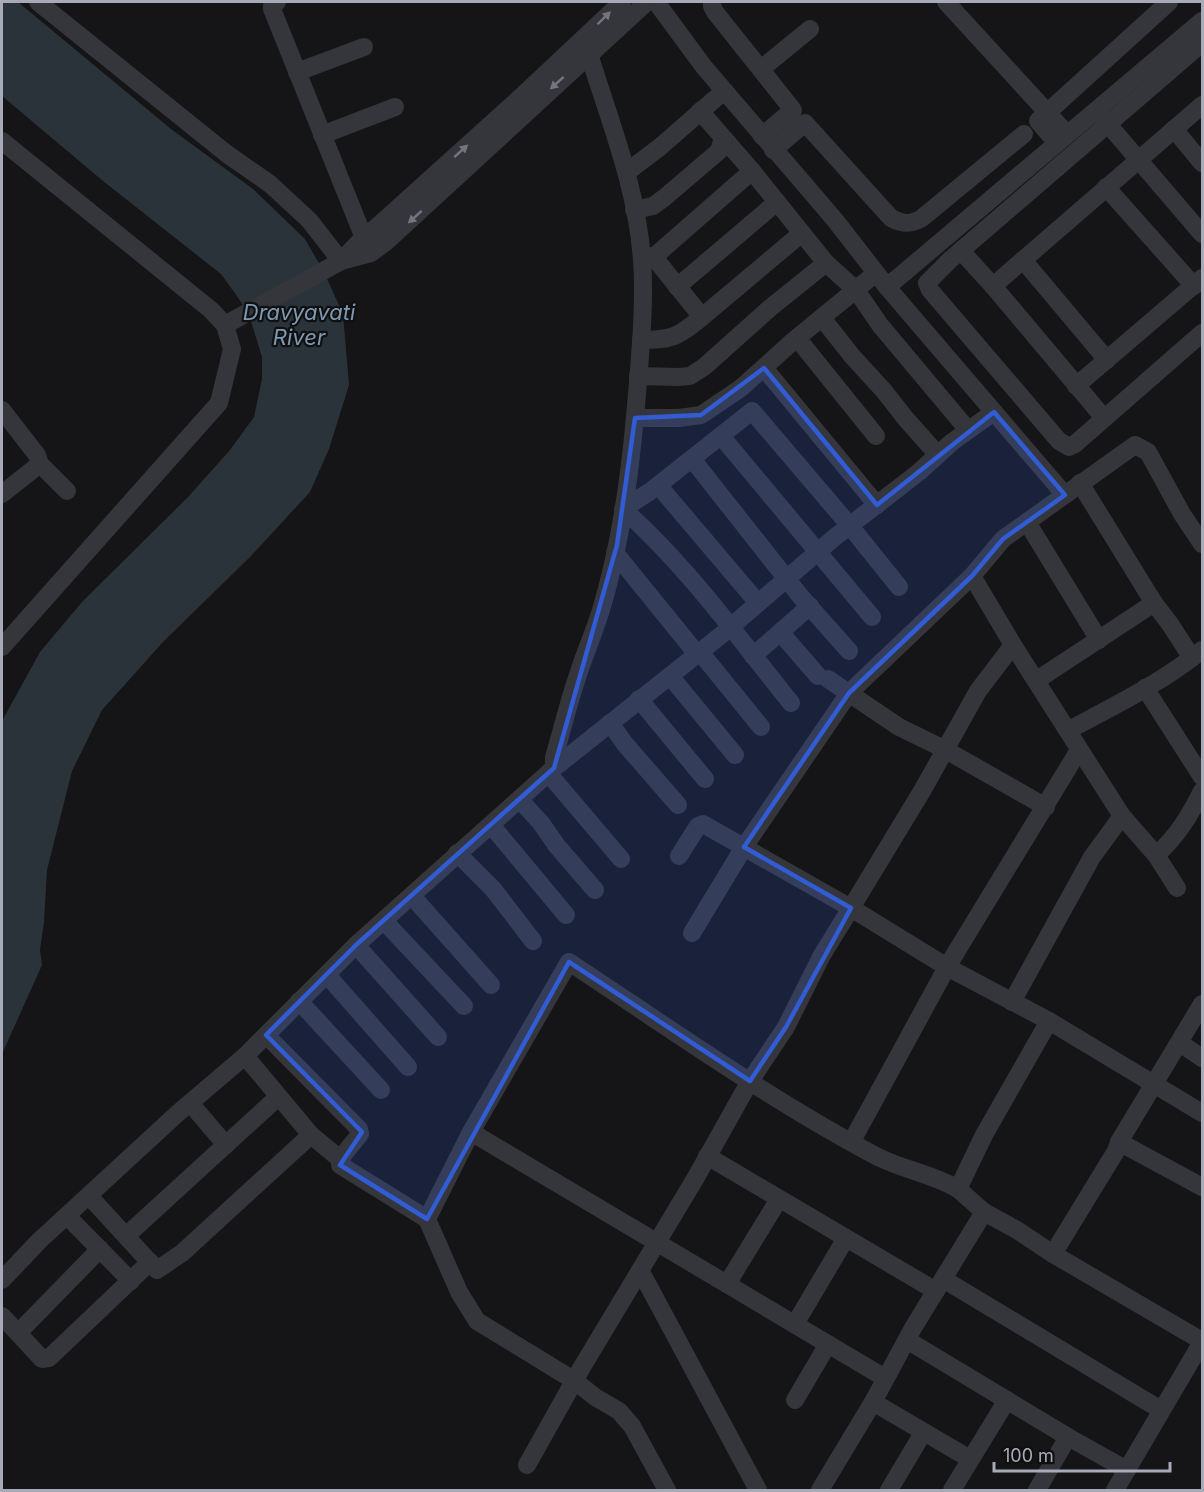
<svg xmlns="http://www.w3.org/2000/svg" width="1204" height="1492" font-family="Inter,sans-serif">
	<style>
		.water { fill: #2b333a }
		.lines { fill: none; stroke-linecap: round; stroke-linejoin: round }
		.minor { stroke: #35363b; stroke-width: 18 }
		.oneway { fill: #73767f }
		.marked { fill: #325cd3; fill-opacity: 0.2; stroke: #325cd3; stroke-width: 4.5; stroke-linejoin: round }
		.labels { text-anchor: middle; stroke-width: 4.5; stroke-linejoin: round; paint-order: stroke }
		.water-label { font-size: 22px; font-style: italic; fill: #7d98b2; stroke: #101011 }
	</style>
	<rect width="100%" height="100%" fill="#151416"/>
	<!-- water -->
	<path class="water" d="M 2,2 L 18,2 L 171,129 L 253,189 L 305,239 L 324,272 L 343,314 L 349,385 L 329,449 L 310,492 L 250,557 L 163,642 L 102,710 L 72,771 L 47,870 L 44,922 L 40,950 L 42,965 L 2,1054 L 2,721 L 40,652 L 82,602 L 188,497 L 230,450 L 254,417 L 262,379 L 262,357 L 250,318 L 239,299 L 221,274 L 103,181 L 2,96 Z"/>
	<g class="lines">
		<!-- minor -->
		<g class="minor">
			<path d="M 38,2 L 227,154 L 270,184 L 309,220 L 341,261"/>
			<path d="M 277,2 L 272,6 L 272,9 L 368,248"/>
			<path d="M 656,2 L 704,67 L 835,220 L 887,287 L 1065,495"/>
			<path d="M 712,2 L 712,6 L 715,12 L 793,110 L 762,136"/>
			<path d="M 946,2 L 1067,134"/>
			<path d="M 1202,43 L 951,259 L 927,283 L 930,290 L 1059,441 L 1069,447 L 1075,444 L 1202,333"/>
			<path d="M 761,69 L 810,29"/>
			<path d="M 297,72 L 364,47"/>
			<path d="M 700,111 L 752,171 L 826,263 L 856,290 L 880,325 L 968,430"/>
			<path d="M 1101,116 L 1202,234"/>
			<path d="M 1174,129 L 1202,163"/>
			<path d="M 322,135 L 395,107"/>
			<path d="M 2,141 L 211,310 L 225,325 L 232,349 L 219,403 L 2,647"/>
			<path d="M 1057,143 L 1038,121 L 1169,2"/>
			<path d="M 773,150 L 805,123 L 891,218 C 902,224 911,225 922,218 L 1024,134"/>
			<path d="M 627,172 L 660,147 L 724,91"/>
			<path d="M 1106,187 L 1194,286"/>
			<path d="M 634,210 L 653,206 L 664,198 L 719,151 L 723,138"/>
			<path d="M 961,251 L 993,286"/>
			<path d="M 644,259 L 656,255 L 752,171"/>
			<path d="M 1023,260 L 1107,360"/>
			<path d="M 341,261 L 363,238 L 378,226 L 522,96 L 622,2"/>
			<path d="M 677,287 L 777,202"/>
			<path d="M 887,287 L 1202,21"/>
			<path d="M 702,317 L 802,233"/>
			<path d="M 822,318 L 852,356 L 884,391 L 906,419 L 938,455"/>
			<path d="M 225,325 L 341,261 L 371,253 L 386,242 L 647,2"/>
			<path d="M 797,338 L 876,436"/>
			<path d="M 641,340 C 672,340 678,337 702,317 L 653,256"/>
			<path d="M 764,368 L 877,505"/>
			<path d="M 638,376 L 677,377 L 690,376 L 704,367 L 770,308 L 826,263"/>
			<path d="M 1076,386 L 1202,278"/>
			<path d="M 2,410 L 37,455 L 40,464 L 67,491"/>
			<path d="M 635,418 L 679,418 L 701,415 L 741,388 L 792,342 L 876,273"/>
			<path d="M 1104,418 L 993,286 L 1202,105"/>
			<path d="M 721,436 L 872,617"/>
			<path d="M 692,459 L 801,597 L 849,651"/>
			<path d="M 1080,483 L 1154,603 L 1170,624 L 1192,658"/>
			<path d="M 658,485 L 758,603"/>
			<path d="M 2,494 L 40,464"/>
			<path d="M 1027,522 L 1099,640"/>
			<path d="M 615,553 L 697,654"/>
			<path d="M 780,632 L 818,676"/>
			<path d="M 700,652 L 761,727"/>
			<path d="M 753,656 L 810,606"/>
			<path d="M 670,676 L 735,755"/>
			<path d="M 828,679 L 899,727 L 944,749 L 1046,807"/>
			<path d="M 1037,680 L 1154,603"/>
			<path d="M 1145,688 L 1202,777"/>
			<path d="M 639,699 L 705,779"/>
			<path d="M 791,703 C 738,637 687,566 623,509 L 652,490 L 752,411 L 850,526 L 899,587"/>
			<path d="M 610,723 L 625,744 L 678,805"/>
			<path d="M 1069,730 C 1114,706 1163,682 1202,650"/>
			<path d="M 554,768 L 554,757 C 562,731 568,704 577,678 C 584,655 594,633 601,610 C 623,537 632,458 638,382 C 641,344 645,298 642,260 C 637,188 610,122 589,54"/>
			<path d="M 548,773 L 621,859"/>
			<path d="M 520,800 L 541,823 L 557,846 L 595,890"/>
			<path d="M 491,825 L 566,915"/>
			<path d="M 457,853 L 493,889 L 533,941"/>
			<path d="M 1156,855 C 1177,837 1190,815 1202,791"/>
			<path d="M 679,856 L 698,826 L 703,824 L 851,908 L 922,791 L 978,691 L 1013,645"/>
			<path d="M 1177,888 L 1156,855 L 1122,816 L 1013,645 L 972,576 L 1003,539 L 1135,445 L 1148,452 L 1182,514 L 1202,544"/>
			<path d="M 412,896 L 491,985"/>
			<path d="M 384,921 L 464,1006"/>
			<path d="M 692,933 L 744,847 L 849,693 L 972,576"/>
			<path d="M 356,945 L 438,1037"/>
			<path d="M 327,975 L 408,1067"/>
			<path d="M 299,1001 L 381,1090"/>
			<path d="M 1012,1002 L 1092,857 L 1122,816"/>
			<path d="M 1202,1004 L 1119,1142 L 1116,1151 L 1053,1254 L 1202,1341"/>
			<path d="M 1049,1021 L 1202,1113"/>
			<path d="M 266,1035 L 359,1129 L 360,1134 L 340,1159"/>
			<path d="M 1180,1043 L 1202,1058"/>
			<path d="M 245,1056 L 311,1135 L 340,1159 L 340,1165 L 427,1219 L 459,1292 L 477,1321 L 575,1381 L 595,1397 L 619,1411 L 632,1426 L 667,1490"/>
			<path d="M 190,1103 L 226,1145"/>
			<path d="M 471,1132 L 885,1378"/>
			<path d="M 852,1141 L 947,967 L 1079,750"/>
			<path d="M 1119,1142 L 1202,1187"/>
			<path d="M 707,1156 L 936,1291"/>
			<path d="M 89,1196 L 157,1270 L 182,1253 L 311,1135"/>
			<path d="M 984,1212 L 1017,1230 L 1053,1254"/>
			<path d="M 67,1216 L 131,1281"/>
			<path d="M 427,1219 L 471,1132 L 569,962 C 669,1028 772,1101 878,1157 C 904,1170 933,1174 958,1189"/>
			<path d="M 126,1236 L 278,1097"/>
			<path d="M 640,1270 L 758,1490"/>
			<path d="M 943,1279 L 1161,1410"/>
			<path d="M 2,1280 L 39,1241 L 178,1113 L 245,1056 L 356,945 L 554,768 L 720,636 L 835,537 L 919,472 L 952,442 L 994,412"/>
			<path d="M 727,1284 L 779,1199"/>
			<path d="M 2,1316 L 42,1359 L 49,1358 L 150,1262"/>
			<path d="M 795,1324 L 846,1238"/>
			<path d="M 18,1333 L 100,1249"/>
			<path d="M 907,1340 L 1068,1437 L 1127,1470"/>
			<path d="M 795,1400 L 828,1344"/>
			<path d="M 873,1402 L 970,1459"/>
			<path d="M 527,1465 L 582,1367 L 695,1179 L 750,1081 L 786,1027 L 822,955 L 851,908 L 947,967 L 1049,1021 L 984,1135 L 958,1189 L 984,1212 L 913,1328 L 873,1402 L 820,1490"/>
			<path d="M 889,1490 L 923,1433"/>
			<path d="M 952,1490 L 1007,1400"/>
			<path d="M 1037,1490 L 1068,1437"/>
			<path d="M 1115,1490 L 1202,1342"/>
		</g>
	</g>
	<!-- one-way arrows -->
	<defs><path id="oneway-solid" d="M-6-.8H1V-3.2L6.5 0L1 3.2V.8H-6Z" transform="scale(1.5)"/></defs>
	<g class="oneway">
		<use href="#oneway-solid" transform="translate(604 18) rotate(-44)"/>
		<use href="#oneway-solid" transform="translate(557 83) rotate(138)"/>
		<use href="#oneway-solid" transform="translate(461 151) rotate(-42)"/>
		<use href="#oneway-solid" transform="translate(415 217) rotate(138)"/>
	</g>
	<!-- marked area -->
	<path class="marked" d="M 764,368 L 877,505 L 994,412 L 1065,495 L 1003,539 L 972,576 L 849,693 L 744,847 L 851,908 L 786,1027 L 750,1081 L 569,962 L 427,1219 L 340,1165 L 362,1132 L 266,1035 L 356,945 L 554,768 L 617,545 L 635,418 L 701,415 Z"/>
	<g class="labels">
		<!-- water labels -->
		<g class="water-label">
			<text x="299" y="320">Dravyavati<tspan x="299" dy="25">River</tspan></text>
		</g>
	</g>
	<!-- border -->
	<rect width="1204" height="1492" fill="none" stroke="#a6abb7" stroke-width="6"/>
	<!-- scale -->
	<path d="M994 1462v9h176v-9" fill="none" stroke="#a6abb7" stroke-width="3"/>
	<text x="1003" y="1462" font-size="18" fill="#a6abb7" stroke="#101011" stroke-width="4.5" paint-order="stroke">100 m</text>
</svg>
